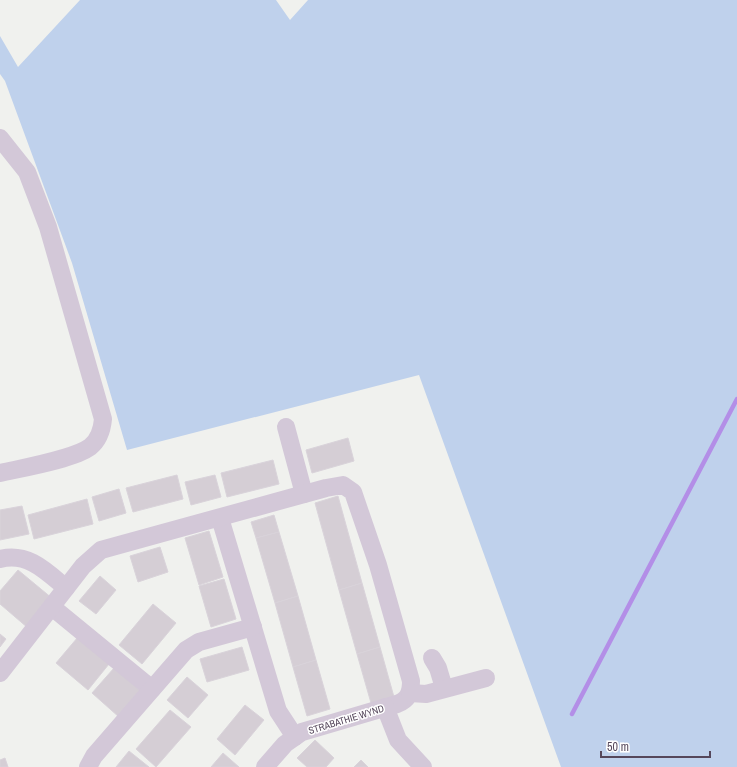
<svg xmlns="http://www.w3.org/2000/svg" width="737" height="767" font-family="'Archivo Narrow',sans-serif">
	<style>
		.green { fill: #bfd1ec }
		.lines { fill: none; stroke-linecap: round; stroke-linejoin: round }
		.stream { stroke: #b38ee7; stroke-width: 4.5 }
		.building { fill: #d5ced5; stroke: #d9d3da }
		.minor { stroke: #d3c8d8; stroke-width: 18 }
		.labels { text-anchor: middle; stroke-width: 3; stroke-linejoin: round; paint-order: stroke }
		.street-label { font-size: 10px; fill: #55475b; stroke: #fff }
	</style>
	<rect width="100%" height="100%" fill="#f0f1ee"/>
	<!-- green -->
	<path class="green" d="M 80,0 L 276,0 L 290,20 L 308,0 L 737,0 L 737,767 L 561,767 L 419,375 L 127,450 L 72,263 L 5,81 L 0,74 L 0,36 L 18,67 Z"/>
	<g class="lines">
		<!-- stream -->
		<path class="stream" d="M 572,714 L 737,399"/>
	</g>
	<!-- building -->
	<g class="building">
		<path d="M 348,438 L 354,461 L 312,473 L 306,450 Z"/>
		<path d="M 273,460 L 279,484 L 227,497 L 221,473 Z"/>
		<path d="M 177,475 L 183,499 L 133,512 L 126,488 Z"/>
		<path d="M 215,475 L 221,497 L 191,505 L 185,482 Z"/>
		<path d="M 119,489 L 126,513 L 99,521 L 92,497 Z"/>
		<path d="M 338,496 L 362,583 L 339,590 L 315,503 Z"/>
		<path d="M 87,499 L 93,524 L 34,539 L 28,515 Z"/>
		<path d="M 22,506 L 29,534 L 0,540 L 0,510 Z"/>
		<path d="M 274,515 L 279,532 L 256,538 L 251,522 Z"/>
		<path d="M 209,531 L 223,577 L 199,585 L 185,538 Z"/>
		<path d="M 279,532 L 298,596 L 275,603 L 256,538 Z"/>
		<path d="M 160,547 L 168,572 L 138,582 L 130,556 Z"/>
		<path d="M 18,570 L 53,599 L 28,628 L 0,604 L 0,591 Z"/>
		<path d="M 100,576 L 116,590 L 96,614 L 79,601 Z"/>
		<path d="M 224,579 L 236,619 L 211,627 L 199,586 Z"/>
		<path d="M 362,583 L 380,647 L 357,654 L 339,590 Z"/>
		<path d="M 298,596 L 316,660 L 293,667 L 275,603 Z"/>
		<path d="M 153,604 L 176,623 L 142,664 L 119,645 Z"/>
		<path d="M 0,634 L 6,639 L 0,647 Z"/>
		<path d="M 78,637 L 109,664 L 88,690 L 56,663 Z"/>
		<path d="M 242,647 L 249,670 L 207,682 L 200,659 Z"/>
		<path d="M 380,647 L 394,697 L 371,703 L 357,654 Z"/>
		<path d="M 316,660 L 330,709 L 307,716 L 293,667 Z"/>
		<path d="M 114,668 L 141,691 L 119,717 L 92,693 Z"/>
		<path d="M 187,677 L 208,695 L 188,718 L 167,700 Z"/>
		<path d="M 245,705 L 264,720 L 235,755 L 217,739 Z"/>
		<path d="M 170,710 L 191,727 L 156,767 L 136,749 Z"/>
		<path d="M 315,740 L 334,758 L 326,767 L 307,767 L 297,758 Z"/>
		<path d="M 129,751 L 149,767 L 116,767 Z"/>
		<path d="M 223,753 L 239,767 L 211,767 Z"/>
		<path d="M 5,758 L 8,767 L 0,767 L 0,760 Z"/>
		<path d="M 361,760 L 368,767 L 354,767 Z"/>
	</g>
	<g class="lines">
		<!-- minor -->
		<g class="minor">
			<path d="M 286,427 L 304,494"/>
			<path d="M 0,473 C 22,468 74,459 90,447 C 99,440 102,430 103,419 L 48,227 L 27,172 L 0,138"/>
			<path d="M 220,518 L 278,711 L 295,737"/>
			<path d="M 0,559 C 28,552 46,571 66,588"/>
			<path d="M 52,607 L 152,689"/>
			<path d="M 432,658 L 438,668 L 444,688"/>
			<path d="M 0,673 L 83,566 L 101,550 L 326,488 L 343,485 L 353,492 L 378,565 L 411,681 C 411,693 408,700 397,704 L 302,732 L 285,744 L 265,767"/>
			<path d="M 410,693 L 426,694 L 486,678"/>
			<path d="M 385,707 L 398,740 L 423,767"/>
			<path d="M 88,767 L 94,756 L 186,650 L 199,642 L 253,627"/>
		</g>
	</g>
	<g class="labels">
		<!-- street labels -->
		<g class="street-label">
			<text transform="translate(346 719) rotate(-17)" y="4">STRABATHIE WYND</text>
		</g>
	</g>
	<!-- scale -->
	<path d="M601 751v6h109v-6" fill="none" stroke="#55475b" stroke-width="2"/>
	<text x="607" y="751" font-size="12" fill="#55475b" stroke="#ffffff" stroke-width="3" paint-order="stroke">50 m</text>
</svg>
